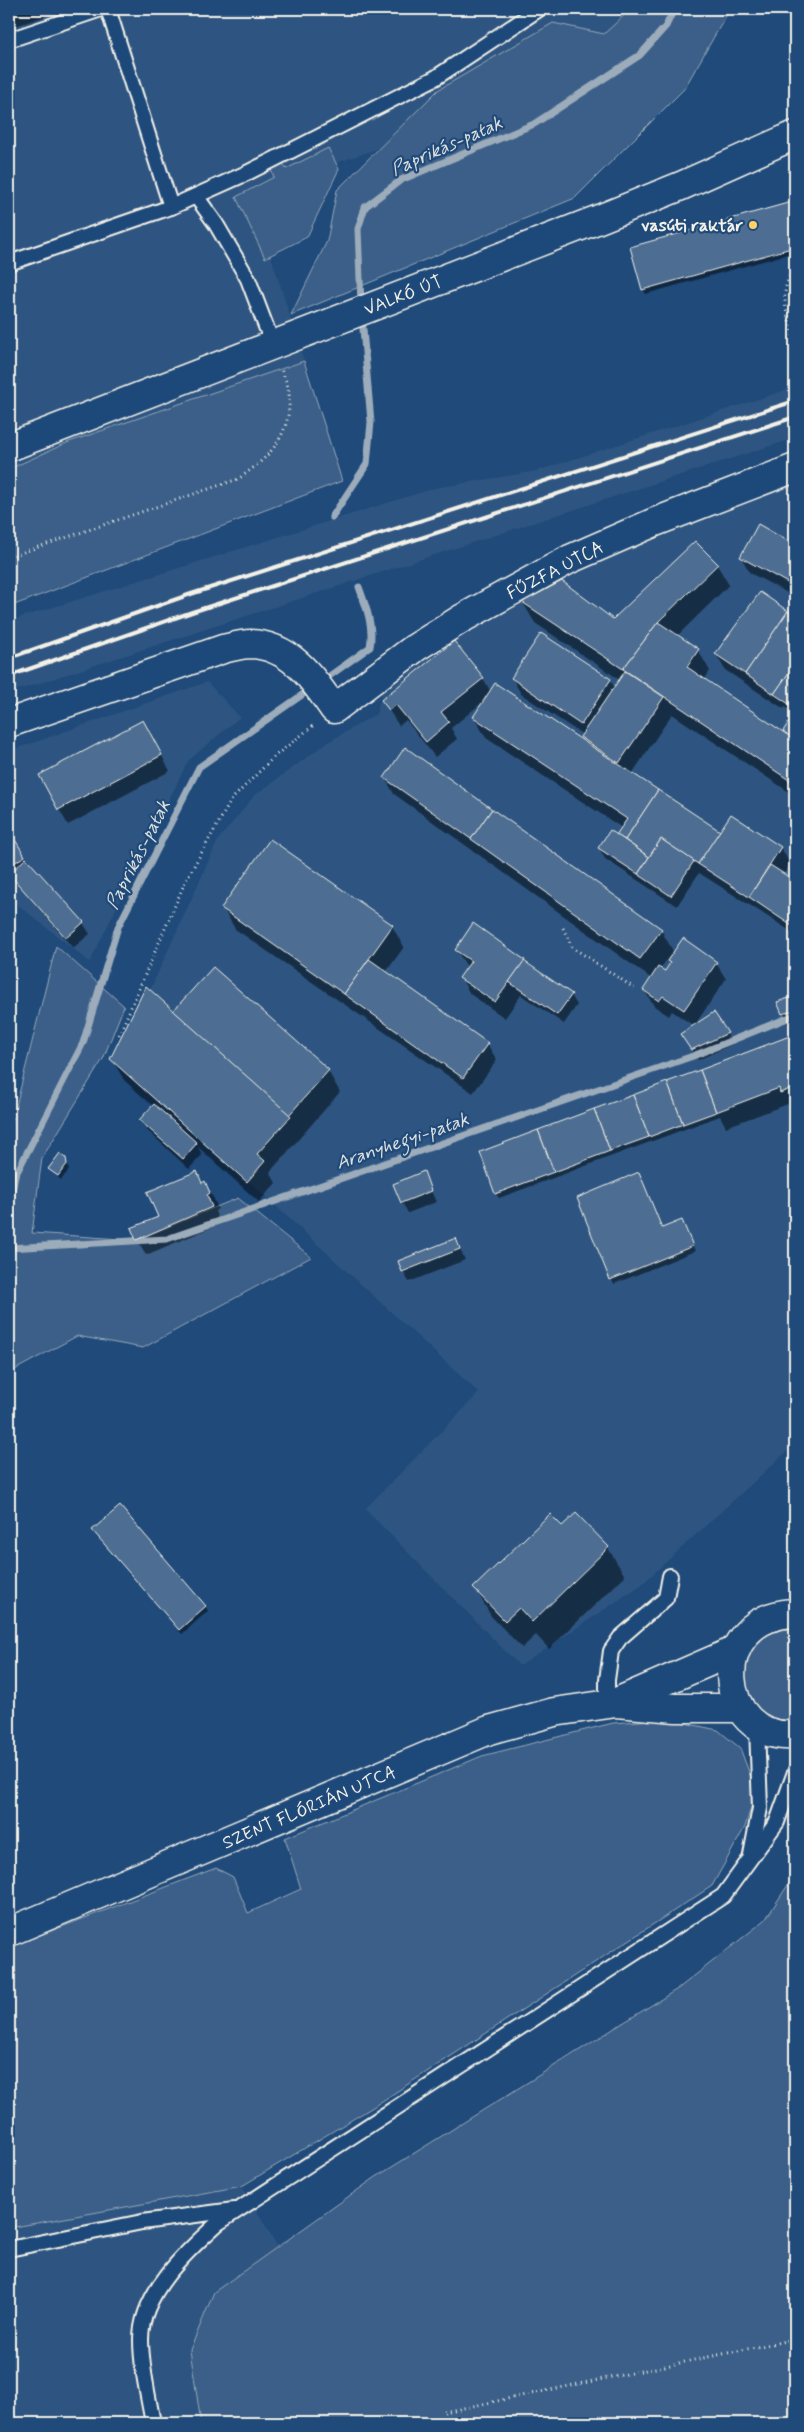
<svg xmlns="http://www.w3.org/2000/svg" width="804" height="2432" font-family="Mynerve,sans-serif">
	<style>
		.built { fill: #2d5581 }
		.green { fill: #3a5f88; stroke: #97a8b8 }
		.shadow { fill: #0007 }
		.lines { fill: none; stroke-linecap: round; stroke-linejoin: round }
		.stream { stroke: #9cacbb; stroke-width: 7 }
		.building { fill: #4d6e92; stroke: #f4f1e8 }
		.service-casing { stroke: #f4f1e8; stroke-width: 18 }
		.minor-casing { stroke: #f4f1e8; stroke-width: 31 }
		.tertiary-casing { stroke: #f4f1e8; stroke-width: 31 }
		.path { stroke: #f4f1e8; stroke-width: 3; stroke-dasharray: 1 4; stroke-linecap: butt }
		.service { stroke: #1f4a7a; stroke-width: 14 }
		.minor { stroke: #1f4a7a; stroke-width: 28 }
		.tertiary { stroke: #1f4a7a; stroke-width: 28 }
		.rail { stroke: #f4f1e8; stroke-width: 4 }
		.poi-dot { fill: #ffd166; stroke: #1f4a7a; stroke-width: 2 }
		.labels { text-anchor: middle; stroke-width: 4.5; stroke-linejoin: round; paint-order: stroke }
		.poi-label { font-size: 18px; font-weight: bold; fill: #f4f1e8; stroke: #1f4a7a; text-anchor: end }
		.street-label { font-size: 18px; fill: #f4f1e8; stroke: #1f4a7a }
		.water-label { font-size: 19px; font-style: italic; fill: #dee0dd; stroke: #1f4a7a }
	</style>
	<rect width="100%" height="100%" fill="#1f4a7a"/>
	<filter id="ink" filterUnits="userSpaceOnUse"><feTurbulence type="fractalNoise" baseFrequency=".02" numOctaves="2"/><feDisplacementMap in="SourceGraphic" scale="10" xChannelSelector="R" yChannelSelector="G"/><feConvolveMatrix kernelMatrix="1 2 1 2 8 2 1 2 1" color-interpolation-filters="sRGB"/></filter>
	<g filter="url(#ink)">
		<!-- built -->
		<g class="built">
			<path d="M 9,9 L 649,9 L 632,46 L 374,150 L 251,192 L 304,361 L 69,442 L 9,469 Z"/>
			<path d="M 795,387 L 795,438 L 9,693 L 9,621 L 435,488 L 537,471 Z"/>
			<path d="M 795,478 L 795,1444 L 641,1585 L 520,1666 L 365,1509 L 479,1393 L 118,1061 L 218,840 L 254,796 L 325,744 L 376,714 L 383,690 L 417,661 L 518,601 L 675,526 Z"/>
			<path d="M 207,682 L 240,717 L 188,761 L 90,962 L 9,898 L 9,751 Z"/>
			<path d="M 242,2186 L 278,2247 L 214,2292 L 190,2350 L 201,2423 L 9,2423 L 9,2228 Z"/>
		</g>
		<!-- green -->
		<g class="green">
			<path d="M 631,9 L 730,9 L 684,89 L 575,198 L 291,315 L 327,241 L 337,190 L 438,90 L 553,23 L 604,34 Z"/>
			<path d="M 328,148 L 339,169 L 307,237 L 265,258 L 236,197 L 274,177 L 268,163 L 280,157 L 286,169 Z"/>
			<path d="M 304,361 L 342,481 L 9,607 L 9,469 L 69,442 Z"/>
			<path d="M 56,946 L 124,1006 L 103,1059 L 42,1158 L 32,1233 L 136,1240 L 238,1198 L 311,1257 L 143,1348 L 77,1336 L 9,1373 L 9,1134 Z"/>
			<path d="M 783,1629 L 795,1630 L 795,1720 C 751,1726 726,1671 756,1642 C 763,1634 774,1632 783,1629 Z"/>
			<path d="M 665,1719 L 718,1730 L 740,1748 L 756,1791 L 745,1827 L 712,1886 L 373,2107 L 242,2186 L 9,2228 L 9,1947 L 216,1868 L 233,1877 L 248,1913 L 301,1889 L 285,1838 L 482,1756 L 613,1723 Z"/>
			<path d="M 795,1874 L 795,2423 L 201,2423 L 190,2350 L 214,2292 L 376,2177 L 679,1988 L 765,1920 Z"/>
		</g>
		<!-- shadow -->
		<g class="shadow">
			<path d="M 9,9 L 68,9 L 9,28 Z"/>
			<path d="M 794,202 L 795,252 L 646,294 L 643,289 Z"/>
			<path d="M 758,526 L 795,546 L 795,597 L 750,573 L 741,557 Z"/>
			<path d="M 695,543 L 717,565 L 729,585 L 677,636 L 698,650 L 710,671 L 704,680 L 787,736 L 784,731 L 795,715 L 795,796 L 672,714 L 632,774 L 720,833 L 731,816 L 781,848 L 790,864 L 783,875 L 795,883 L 795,934 L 699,873 L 677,906 L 605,859 L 599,848 L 617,836 L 622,828 L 486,738 L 474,717 L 484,701 L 451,728 L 457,739 L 435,757 L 406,720 L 399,726 L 383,701 L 483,678 L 491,692 L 586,744 L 583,735 L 521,694 L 512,678 L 542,634 L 610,680 L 615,688 L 620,680 L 535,623 L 523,603 L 613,620 Z"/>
			<path d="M 760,594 L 795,617 L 795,713 L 785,707 L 784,709 L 725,670 L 716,654 Z"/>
			<path d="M 152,737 L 170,771 L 68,825 L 59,809 Z"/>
			<path d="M 385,778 L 661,930 L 673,951 L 660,969 L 665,973 L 671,964 L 669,961 L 716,963 L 726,979 L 694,1026 L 672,1011 L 669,1016 L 654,1006 L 644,990 L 652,979 L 394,794 Z"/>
			<path d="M 9,833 L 26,860 L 83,923 L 90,934 L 73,948 L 9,874 Z"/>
			<path d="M 223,908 L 392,926 L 404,947 L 386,972 L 487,1044 L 497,1060 L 473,1093 L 235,929 Z"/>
			<path d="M 456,950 L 524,960 L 571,995 L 577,1005 L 564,1024 L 521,995 L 505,1018 L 470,994 L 461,978 L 468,968 Z"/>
			<path d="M 795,997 L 795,1022 L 789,1025 L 779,1003 Z"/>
			<path d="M 173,1013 L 328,1071 L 340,1092 L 270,1172 L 276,1183 L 259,1202 L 198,1147 L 202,1155 L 189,1169 L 147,1130 L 141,1120 L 153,1106 L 124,1080 L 112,1059 Z"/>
			<path d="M 713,1013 L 733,1044 L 698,1060 L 688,1044 Z"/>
			<path d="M 795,1035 L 795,1106 L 791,1108 L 788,1104 L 726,1127 L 720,1116 L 499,1198 L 496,1194 L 481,1153 Z"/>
			<path d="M 66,1162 L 69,1170 L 61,1180 L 50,1169 Z"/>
			<path d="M 196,1172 L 214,1199 L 218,1209 L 215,1211 L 220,1224 L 146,1255 L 137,1239 L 160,1217 Z"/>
			<path d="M 423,1173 L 436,1202 L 408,1213 L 402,1202 Z"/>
			<path d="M 684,1226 L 695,1251 L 614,1284 L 611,1279 L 662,1229 Z"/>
			<path d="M 456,1240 L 465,1260 L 409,1282 L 403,1271 Z"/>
			<path d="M 576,1515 L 608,1548 L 625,1576 L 549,1649 L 536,1635 L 522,1648 L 491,1616 L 475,1588 L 562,1528 Z"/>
			<path d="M 97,1535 L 205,1606 L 208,1611 L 182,1634 Z"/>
		</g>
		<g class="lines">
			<!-- stream -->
			<g class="stream">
				<path d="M 361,304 L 358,229 L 365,207 L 401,180 L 534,124 L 640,55 L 666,26 L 674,9"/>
				<path d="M 332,517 L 367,464 L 371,422 L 362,317"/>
				<path d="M 321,682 L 370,647 C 374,627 366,606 359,587"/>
				<path d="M 9,1207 L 15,1176 L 83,1043 L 118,927 L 199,767 L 312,688"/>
				<path d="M 9,1248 L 167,1239 L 693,1056 L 795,1015"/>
			</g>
		</g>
		<!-- building -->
		<g class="building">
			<path d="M 795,201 L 795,247 L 642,290 L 630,247 Z"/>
			<path d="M 758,524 L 795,545 L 795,587 L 740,557 Z"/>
			<path d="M 695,541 L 718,564 L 658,622 L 623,669 L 522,602 L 562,581 L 613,619 Z"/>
			<path d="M 760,592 L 788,611 L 745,674 L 715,654 Z"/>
			<path d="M 788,611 L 795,616 L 795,664 L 774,694 L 745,674 Z"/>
			<path d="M 658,622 L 699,649 L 687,667 L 795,740 L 795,784 L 623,669 Z"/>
			<path d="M 541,633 L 611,679 L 581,725 L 511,678 Z"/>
			<path d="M 454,641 L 484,678 L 441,712 L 449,722 L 426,742 L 396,705 L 389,710 L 381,700 Z"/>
			<path d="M 795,664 L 795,708 L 774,694 Z"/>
			<path d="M 625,671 L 664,697 L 619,763 L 580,737 Z"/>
			<path d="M 495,683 L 658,790 L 625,840 L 616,835 L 627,819 L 473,717 Z"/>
			<path d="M 795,713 L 795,740 L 783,731 Z"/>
			<path d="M 143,720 L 162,755 L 58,810 L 39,775 Z"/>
			<path d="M 405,747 L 492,809 L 471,839 L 384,778 Z"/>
			<path d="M 658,790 L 720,831 L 698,864 L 661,839 L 649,857 L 625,840 Z"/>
			<path d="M 492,809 L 662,929 L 640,959 L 471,839 Z"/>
			<path d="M 731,814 L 781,847 L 749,897 L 698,864 Z"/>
			<path d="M 9,830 L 25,856 L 9,866 Z"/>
			<path d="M 610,830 L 649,857 L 638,874 L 598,848 Z"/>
			<path d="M 270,839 L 393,925 L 344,994 L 221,908 Z"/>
			<path d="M 661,839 L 694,861 L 671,896 L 638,874 Z"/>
			<path d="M 26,858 L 84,922 L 66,938 L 9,874 Z"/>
			<path d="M 770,865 L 795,881 L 795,928 L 749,897 Z"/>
			<path d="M 473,923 L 525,960 L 495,1002 L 459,978 L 471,961 L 455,950 Z"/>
			<path d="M 683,938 L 717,962 L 684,1010 L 663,996 L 659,1001 L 643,990 L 658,967 L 665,971 L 670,963 L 667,961 Z"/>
			<path d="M 369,959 L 488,1043 L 463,1078 L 344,994 Z"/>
			<path d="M 524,961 L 572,994 L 557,1015 L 509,982 Z"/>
			<path d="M 213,967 L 329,1070 L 289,1115 L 173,1011 Z"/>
			<path d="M 146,986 L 291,1116 L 257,1154 L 265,1161 L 247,1182 L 110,1059 Z"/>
			<path d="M 795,996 L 795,1010 L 782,1014 L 777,1002 Z"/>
			<path d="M 714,1012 L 728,1033 L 691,1050 L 680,1034 Z"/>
			<path d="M 795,1034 L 795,1087 L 780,1093 L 779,1088 L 716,1112 L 700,1070 Z"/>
			<path d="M 700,1070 L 716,1112 L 683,1124 L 667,1082 Z"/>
			<path d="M 667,1082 L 683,1124 L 649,1137 L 633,1095 Z"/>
			<path d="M 633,1095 L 649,1137 L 610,1151 L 594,1109 Z"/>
			<path d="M 154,1104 L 197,1143 L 183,1159 L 139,1120 Z"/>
			<path d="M 594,1109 L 610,1151 L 554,1172 L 538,1130 Z"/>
			<path d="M 538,1130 L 554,1172 L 495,1194 L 480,1152 Z"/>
			<path d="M 60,1153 L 66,1158 L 67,1164 L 58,1176 L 48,1169 Z"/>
			<path d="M 197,1171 L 202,1183 L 205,1181 L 210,1193 L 207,1195 L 212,1207 L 136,1240 L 131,1228 L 158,1217 L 147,1192 Z"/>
			<path d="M 424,1171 L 431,1191 L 401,1203 L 393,1184 Z"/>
			<path d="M 639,1172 L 662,1228 L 682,1220 L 693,1246 L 610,1280 L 577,1198 Z"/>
			<path d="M 456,1238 L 460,1249 L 402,1272 L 398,1261 Z"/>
			<path d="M 120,1506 L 206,1606 L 179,1630 L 92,1530 Z"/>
			<path d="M 576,1513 L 609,1547 L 532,1622 L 519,1608 L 505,1621 L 473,1588 L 550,1514 L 562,1526 Z"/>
		</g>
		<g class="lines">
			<!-- service casing -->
			<g class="service-casing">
				<g id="service">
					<path d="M 108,9 L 171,207"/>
					<path d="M 9,40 L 101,9"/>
					<path d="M 196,196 L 216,224 L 248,279 L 273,345"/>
					<path d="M 9,263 L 171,207 L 247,173 L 435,78 L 539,9"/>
					<path d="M 607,1703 L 607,1680 L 611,1651 L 620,1638 L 666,1598 L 670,1576"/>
					<path d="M 751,1855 L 760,1808 L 757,1727"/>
					<path d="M 9,2249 L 142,2222 L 234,2210"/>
					<path d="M 153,2423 C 148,2395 141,2367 141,2339 C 141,2293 187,2251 218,2223 L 723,1896 L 777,1822 L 795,1772"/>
				</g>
			</g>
			<!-- minor casing -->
			<g class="minor-casing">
				<g id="minor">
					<path d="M 9,723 L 223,649 C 232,647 242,644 250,644 C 291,645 313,679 334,709 L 415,648 L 461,619 L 570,559 L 655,522 L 795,468"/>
					<path d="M 795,1613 C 704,1616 716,1742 795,1735"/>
					<path d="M 619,1701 L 734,1651"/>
					<path d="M 9,1932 L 489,1730 L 554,1712 L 616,1703 L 676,1708 L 739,1708"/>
				</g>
			</g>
			<!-- tertiary casing -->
			<g class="tertiary-casing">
				<path id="tertiary" d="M 9,447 L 599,219 L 681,186 L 795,135"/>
			</g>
			<!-- path -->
			<g class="path">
				<path d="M 795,268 C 777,291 787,315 795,340"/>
				<path d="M 9,557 L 238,479 C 269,458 292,435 289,394 C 289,386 284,377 281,369"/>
				<path d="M 563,928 L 572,947 L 634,988"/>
				<path d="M 119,1035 L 186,880 L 232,799 L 275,756 L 314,725"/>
				<path d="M 444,2412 L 795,2339"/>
			</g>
			<!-- service -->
			<use href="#service" class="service"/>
			<!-- minor -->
			<use href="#minor" class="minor"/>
			<!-- tertiary -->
			<use href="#tertiary" class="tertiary"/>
			<!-- rail -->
			<g class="rail">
				<path d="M 9,658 L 191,594 L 795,401"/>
				<path d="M 9,676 L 192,612 L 795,417"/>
			</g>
		</g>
	</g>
	<!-- markers -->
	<circle class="poi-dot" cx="753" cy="225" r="5"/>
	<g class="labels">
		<!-- poi labels -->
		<g class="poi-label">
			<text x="743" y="231">vasúti raktár</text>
		</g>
		<!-- street labels -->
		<g class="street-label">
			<text transform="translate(403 295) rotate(-21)" y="6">VALKÓ ÚT</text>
			<text transform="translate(555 570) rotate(-27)" y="6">FŰZFA UTCA</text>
			<text transform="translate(309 1807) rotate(-23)" y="6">SZENT FLÓRIÁN UTCA</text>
		</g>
		<!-- water labels -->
		<g class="water-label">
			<text transform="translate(446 145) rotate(-24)" y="7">Paprikás-patak</text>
			<text transform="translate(137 854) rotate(-63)" y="7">Paprikás-patak</text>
			<text transform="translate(402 1140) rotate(-19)" y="7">Aranyhegyi-patak</text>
		</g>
	</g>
	<!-- margin -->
	<rect width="804" height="2432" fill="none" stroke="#1f4a7a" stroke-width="30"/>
	<rect x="15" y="15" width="774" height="2402" fill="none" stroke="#f4f1e8" stroke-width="2" filter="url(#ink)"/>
</svg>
